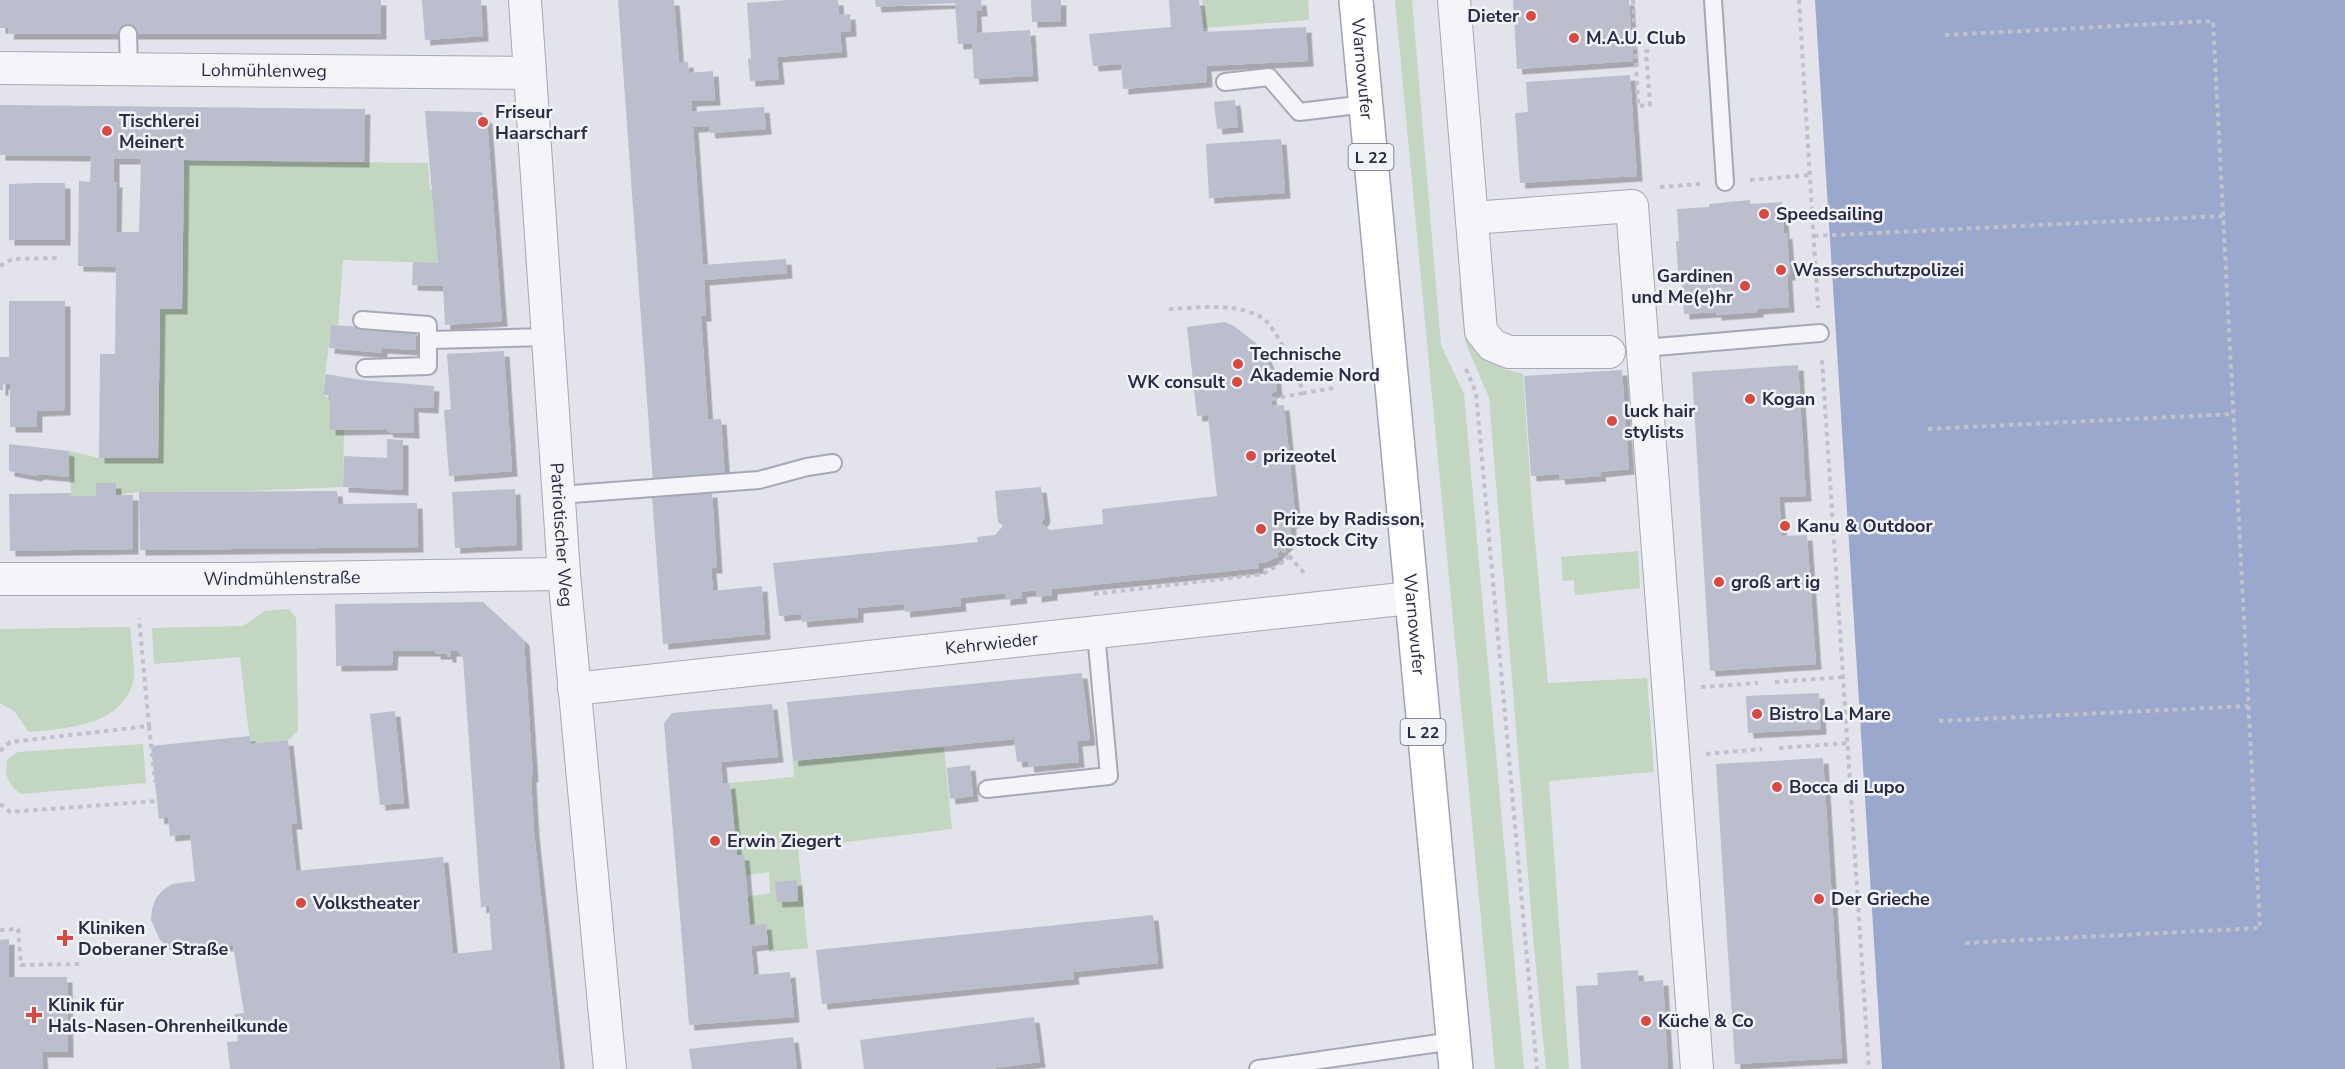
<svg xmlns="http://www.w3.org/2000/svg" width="2345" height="1069" font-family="'Nunito Sans',sans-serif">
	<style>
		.green { fill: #c3d6c2 }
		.water { fill: #9aa8ce }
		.building { fill: #bbbecc; fill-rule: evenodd; filter: url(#shadow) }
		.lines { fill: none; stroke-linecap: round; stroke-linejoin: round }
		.service-casing { stroke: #a6a8b6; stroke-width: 20 }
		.minor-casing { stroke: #a6a8b6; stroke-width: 34 }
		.primary-casing { stroke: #a0a4b8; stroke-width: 36 }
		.path { stroke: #c0c1ca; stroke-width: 4; stroke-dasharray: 4.5 4.5; stroke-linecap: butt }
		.service { stroke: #f5f5f9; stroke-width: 16 }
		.minor { stroke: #f5f5f9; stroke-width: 32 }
		.primary { stroke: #fff; stroke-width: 33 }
		.poi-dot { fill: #d8493f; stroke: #f2f3f8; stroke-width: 2 }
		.labels { text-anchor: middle; stroke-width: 5; stroke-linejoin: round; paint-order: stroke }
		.shield { fill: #f2f3f8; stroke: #65687b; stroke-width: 1.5 }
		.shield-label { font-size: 16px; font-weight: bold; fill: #282c45 }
		.poi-label { font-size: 18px; font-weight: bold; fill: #282c45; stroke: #f2f3f8; text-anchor: start }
		.street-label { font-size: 18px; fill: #282c45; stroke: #f2f3f8 }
	</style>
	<defs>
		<filter id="shadow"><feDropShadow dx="5.5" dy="5.5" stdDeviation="0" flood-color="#0004"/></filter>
	</defs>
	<rect width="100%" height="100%" fill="#e2e3eb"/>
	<!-- green -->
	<g class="green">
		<path d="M 1202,0 L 1308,0 L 1309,20 L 1204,28 Z"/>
		<path d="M 1395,0 L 1412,0 L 1441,345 L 1464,394 L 1524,1069 L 1495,1069 Z"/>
		<path d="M 184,160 L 428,163 L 430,190 L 433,190 L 438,263 L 343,260 L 338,326 L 331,326 L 323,394 L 330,400 L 330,430 L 344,430 L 343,487 L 247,491 L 139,492 L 116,495 L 116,483 L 96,483 L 96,496 L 71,496 L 69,451 L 99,458 L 158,458 L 160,309 L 182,309 Z"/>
		<path d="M 1459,286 L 1463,287 C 1471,340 1463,359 1523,374 L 1532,508 L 1548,683 L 1647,678 L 1654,772 L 1549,781 L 1569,1069 L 1546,1069 L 1533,936 L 1489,398 L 1465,341 Z"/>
		<path d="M 1638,551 L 1640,588 L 1575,595 L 1574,580 L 1563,581 L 1561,557 Z"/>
		<path d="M 289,609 L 296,618 L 298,731 L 288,740 L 250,744 L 240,657 L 154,664 L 152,628 L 243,626 L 265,611 Z"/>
		<path d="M 130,627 C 131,639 136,674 133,683 C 119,727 66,728 29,732 L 14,711 L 0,703 L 0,629 Z"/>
		<path d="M 143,744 L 146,783 L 21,794 C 7,784 5,776 7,760 L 18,752 Z"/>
		<path d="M 944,747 L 952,829 L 798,848 L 808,948 L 769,952 L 766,924 L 750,925 L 747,897 L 770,893 L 769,872 L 746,875 L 737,855 L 730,783 L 794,777 L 793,761 Z"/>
	</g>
	<!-- water -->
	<path class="water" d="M 1815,0 L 2345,0 L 2345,1069 L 1882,1069 Z"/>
	<!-- building -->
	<g class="building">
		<path d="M 0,0 L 381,0 L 381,34 L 8,34 L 9,28 L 0,28 Z"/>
		<path d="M 422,0 L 481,0 L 483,36 L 425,40 Z"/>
		<path d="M 618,0 L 674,0 L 679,63 L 688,62 L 689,73 L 713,71 L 715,100 L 691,101 L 692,112 L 764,107 L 766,129 L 710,133 L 709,126 L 693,127 L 703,265 L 786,259 L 787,273 L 704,280 L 706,316 L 701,316 L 708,420 L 721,419 L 725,478 L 653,483 Z"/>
		<path d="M 788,0 L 838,0 L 839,15 L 850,14 L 851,31 L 840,32 L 842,52 L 777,57 L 779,79 L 750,81 L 748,58 L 751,59 L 747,3 Z"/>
		<path d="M 875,0 L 981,0 L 982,11 L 976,11 L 977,33 L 1030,30 L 1033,76 L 974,79 L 972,43 L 958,44 L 955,3 L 876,7 Z"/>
		<path d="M 1031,0 L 1061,0 L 1061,21 L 1032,22 Z"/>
		<path d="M 1169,0 L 1199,0 L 1203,32 L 1306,27 L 1308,61 L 1206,66 L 1207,82 L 1123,89 L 1121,64 L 1093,66 L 1089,34 L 1171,27 Z"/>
		<path d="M 1513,0 L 1629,0 L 1633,61 L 1517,69 Z"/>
		<path d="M 1630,75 L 1637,176 L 1520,183 L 1515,113 L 1528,112 L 1526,82 Z"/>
		<path d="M 1235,100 L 1238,127 L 1217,129 L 1214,102 Z"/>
		<path d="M 0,105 L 365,109 L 364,162 L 184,160 L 182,309 L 160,309 L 158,458 L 99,458 L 100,354 L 115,354 L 116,267 L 78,266 L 79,181 L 90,182 L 91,156 L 0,155 ZM 114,159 L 141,159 L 139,232 L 116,232 L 117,182 L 114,182 Z"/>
		<path d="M 425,111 L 481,112 L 487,119 L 502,321 L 445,325 L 443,286 L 412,285 L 413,262 L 438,263 Z"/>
		<path d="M 1281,139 L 1285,193 L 1209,198 L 1206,144 Z"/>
		<path d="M 36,183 L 65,183 L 65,240 L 9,240 L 9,184 Z"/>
		<path d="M 1750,200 L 1750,204 L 1782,202 L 1784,234 L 1787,233 L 1790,275 L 1787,275 L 1789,307 L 1758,309 L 1758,312 L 1716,315 L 1716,312 L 1684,314 L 1682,282 L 1679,283 L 1676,241 L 1679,241 L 1677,209 L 1709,207 L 1709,204 Z"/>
		<path d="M 9,301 L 65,301 L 65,410 L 37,411 L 37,427 L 10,427 L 10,384 L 3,384 L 3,390 L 0,390 L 0,357 L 9,357 Z"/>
		<path d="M 1225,322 L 1234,326 L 1257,344 L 1266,357 L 1276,380 L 1277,391 L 1271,393 L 1272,406 L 1284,405 L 1296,522 L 1291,523 L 1290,538 L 1287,544 L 1277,554 L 1279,556 L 1266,562 L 1258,563 L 1259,568 L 1052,589 L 1052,595 L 1036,597 L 1036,590 L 1021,592 L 1022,598 L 1005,600 L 1005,593 L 960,598 L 961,606 L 905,612 L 904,604 L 858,608 L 858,617 L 802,622 L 801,614 L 779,616 L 773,563 L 978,542 L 977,537 L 995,535 L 1003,526 L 998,522 L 995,491 L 1041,487 L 1045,517 L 1041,523 L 1050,530 L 1103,524 L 1102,509 L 1217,496 L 1208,415 L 1197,416 L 1187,327 Z"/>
		<path d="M 331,325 L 416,330 L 415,350 L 382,348 L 382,353 L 329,348 Z"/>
		<path d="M 504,351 L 512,471 L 449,476 L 444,410 L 451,409 L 447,354 Z"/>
		<path d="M 1798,365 L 1806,496 L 1779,497 L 1782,536 L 1807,535 L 1816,664 L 1710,671 L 1692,372 Z"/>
		<path d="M 1622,370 L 1629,469 L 1600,472 L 1601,476 L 1560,479 L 1559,474 L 1531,476 L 1524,376 Z"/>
		<path d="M 326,374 L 361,380 L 434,386 L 433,408 L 413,407 L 414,433 L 388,432 L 387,429 L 330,430 L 330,396 L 323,394 Z"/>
		<path d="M 387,439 L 403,440 L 403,490 L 343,487 L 344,456 L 387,458 Z"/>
		<path d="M 9,444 L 69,451 L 69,477 L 39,474 L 36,476 L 9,471 Z"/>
		<path d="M 96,483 L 116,483 L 116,495 L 133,495 L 133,549 L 10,551 L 9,494 L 71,493 L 71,496 L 96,496 Z"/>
		<path d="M 515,489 L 517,545 L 455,548 L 452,492 Z"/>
		<path d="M 337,491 L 338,504 L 417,503 L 418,547 L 140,550 L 139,492 Z"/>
		<path d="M 712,492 L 717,568 L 711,568 L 713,591 L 762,586 L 765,634 L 663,644 L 652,496 Z"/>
		<path d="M 483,602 L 524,640 L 533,776 L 531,778 L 534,832 L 560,1069 L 230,1069 L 227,1042 L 238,1041 L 235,1014 L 244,1013 L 233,945 L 179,951 L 168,947 L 160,940 L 151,920 L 152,909 L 156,898 L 163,890 L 172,884 L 195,881 L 190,834 L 170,836 L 168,817 L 159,819 L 151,746 L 250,736 L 250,744 L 288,740 L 297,824 L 291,824 L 296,871 L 443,857 L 453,954 L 492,950 L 489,905 L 481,908 L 463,658 L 458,651 L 451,651 L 451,657 L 447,657 L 447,654 L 435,654 L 435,651 L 393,651 L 392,665 L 336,666 L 336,657 L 335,604 Z"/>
		<path d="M 1082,673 L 1090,740 L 1077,741 L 1079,762 L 1029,767 L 1028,761 L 1017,762 L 1014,739 L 793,761 L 787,702 Z"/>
		<path d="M 1819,693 L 1821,729 L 1748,733 L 1746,696 Z"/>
		<path d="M 772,704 L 778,757 L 721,762 L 723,784 L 730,783 L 737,855 L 744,855 L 750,925 L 766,924 L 768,944 L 751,946 L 754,975 L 790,972 L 794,1017 L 689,1025 L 664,723 L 672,713 Z"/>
		<path d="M 395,711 L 404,803 L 380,805 L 370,714 Z"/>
		<path d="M 1823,758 L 1842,1058 L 1735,1064 L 1716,764 Z"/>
		<path d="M 970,765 L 973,796 L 950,799 L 947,768 Z"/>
		<path d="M 797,880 L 798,901 L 777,902 L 775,882 Z"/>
		<path d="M 1153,915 L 1158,963 L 1073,972 L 1074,979 L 822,1004 L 816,950 Z"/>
		<path d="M 9,939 L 9,977 L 67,977 L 68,1052 L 42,1052 L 43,1069 L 0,1069 L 0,940 Z"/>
		<path d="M 1638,970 L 1639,982 L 1663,980 L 1668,1069 L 1581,1069 L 1576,986 L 1598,985 L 1597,973 Z"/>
		<path d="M 1034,1017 L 1040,1062 L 989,1069 L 864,1069 L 860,1040 Z"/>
		<path d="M 793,1037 L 797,1069 L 692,1069 L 689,1049 Z"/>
	</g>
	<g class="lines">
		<!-- service casing -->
		<g class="service-casing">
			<g id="service">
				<path d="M 1713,0 L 1725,182"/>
				<path d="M 128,34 L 129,69"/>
				<path d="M 1225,82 L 1269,77 L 1299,112 L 1366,104"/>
				<path d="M 362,320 L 428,325 L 428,366 L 365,368"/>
				<path d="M 430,340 L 548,337"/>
				<path d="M 1644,348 L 1820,333"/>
				<path d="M 559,495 L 759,480 L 807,467 L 833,463"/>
				<path d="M 987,789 L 1109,776 L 1096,633"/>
				<path d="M 1258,1069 L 1453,1041"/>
			</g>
		</g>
		<!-- minor casing -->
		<g class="minor-casing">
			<g id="minor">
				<path id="s1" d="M 525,0 L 564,574 L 610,1069"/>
				<path d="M 1454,0 L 1481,331 L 1492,345 L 1509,352 L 1609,352"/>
				<path id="s2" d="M 0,68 L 529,73"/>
				<path d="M 1472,218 L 1632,206 L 1697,1069"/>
				<path id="s3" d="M 0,579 L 234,579 L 564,574"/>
				<path id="s4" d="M 574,689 L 1410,598"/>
			</g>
		</g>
		<!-- primary casing -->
		<g class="primary-casing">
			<g id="primary">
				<path id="s5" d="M 1356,0 L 1456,1069"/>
			</g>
		</g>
		<!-- path -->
		<g class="path">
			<path d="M 1633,0 L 1638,106 L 1650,105 L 1646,51 L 1650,51"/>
			<path d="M 1799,0 L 1818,308"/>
			<path d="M 1945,35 L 2213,21 L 2260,928 L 1964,943"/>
			<path d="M 1750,180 L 1810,175"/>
			<path d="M 1660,187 L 1700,184"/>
			<path d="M 1814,236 L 2223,216"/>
			<path d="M 0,266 L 12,259 L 61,258"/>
			<path d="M 1169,309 C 1199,308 1233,302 1261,317 C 1276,325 1297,376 1304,393 L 1334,388"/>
			<path d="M 1822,360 L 1869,1069"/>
			<path d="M 1466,369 L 1476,393 L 1537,1069"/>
			<path d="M 1272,399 L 1304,393"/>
			<path d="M 1928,429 L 2233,414"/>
			<path d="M 1289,556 L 1306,575"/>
			<path d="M 1094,594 L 1263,574 L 1283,562 L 1289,556 L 1282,549"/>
			<path d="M 1775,682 L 1843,677"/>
			<path d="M 1701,687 L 1758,683"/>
			<path d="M 1939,721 L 2248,706"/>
			<path d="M 149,726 L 155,782"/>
			<path d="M 1779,748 L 1848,743"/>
			<path d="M 0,751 L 10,742 L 149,726 L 139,618"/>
			<path d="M 1706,754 L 1762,749"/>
			<path d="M 0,804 L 10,812 L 157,801"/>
			<path d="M 0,930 L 18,929 L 21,965 L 79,964"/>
		</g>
		<!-- service -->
		<use href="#service" class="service"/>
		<!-- minor -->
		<use href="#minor" class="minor"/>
		<!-- primary -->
		<use href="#primary" class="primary"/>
	</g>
	<!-- markers -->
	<g class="poi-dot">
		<circle cx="1531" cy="16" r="6"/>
		<circle cx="1574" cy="38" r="6"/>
		<circle cx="483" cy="122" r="6"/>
		<circle cx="107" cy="131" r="6"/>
		<circle cx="1764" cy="214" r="6"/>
		<circle cx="1781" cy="270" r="6"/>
		<circle cx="1745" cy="286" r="6"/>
		<circle cx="1238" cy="364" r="6"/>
		<circle cx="1237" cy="382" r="6"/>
		<circle cx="1750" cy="399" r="6"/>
		<circle cx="1612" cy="421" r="6"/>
		<circle cx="1251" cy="456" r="6"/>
		<circle cx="1785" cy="526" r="6"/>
		<circle cx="1261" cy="529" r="6"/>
		<circle cx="1719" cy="582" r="6"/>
		<circle cx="1757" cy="714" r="6"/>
		<circle cx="1777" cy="787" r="6"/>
		<circle cx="715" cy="841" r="6"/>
		<circle cx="1819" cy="899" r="6"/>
		<circle cx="301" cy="903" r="6"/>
		<path d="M62 929h6v6h6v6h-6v6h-6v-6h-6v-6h6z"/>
		<path d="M31 1006h6v6h6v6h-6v6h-6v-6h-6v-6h6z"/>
		<circle cx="1646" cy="1021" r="6"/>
	</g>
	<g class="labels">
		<!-- shield labels -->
		<g class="shield">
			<rect x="1348.5" y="144" width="45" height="26" rx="4.5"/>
			<rect x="1400.5" y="719" width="45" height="26" rx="4.5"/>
		</g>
		<g class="shield-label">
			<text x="1371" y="163">L 22</text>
			<text x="1423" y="738">L 22</text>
		</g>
		<!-- poi labels -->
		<g class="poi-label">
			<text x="1519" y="22" text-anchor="end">Dieter</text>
			<text x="1586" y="44">M.A.U. Club</text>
			<text x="495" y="118">Friseur<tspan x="495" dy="21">Haarscharf</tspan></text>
			<text x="119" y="127">Tischlerei<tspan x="119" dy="21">Meinert</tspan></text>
			<text x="1776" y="220">Speedsailing</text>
			<text x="1793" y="276">Wasserschutzpolizei</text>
			<text x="1733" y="282" text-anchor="end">Gardinen<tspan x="1733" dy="21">und Me(e)hr</tspan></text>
			<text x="1250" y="360">Technische<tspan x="1250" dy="21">Akademie Nord</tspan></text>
			<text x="1225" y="388" text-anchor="end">WK consult</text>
			<text x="1762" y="405">Kogan</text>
			<text x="1624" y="417">luck hair<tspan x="1624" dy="21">stylists</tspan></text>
			<text x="1263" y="462">prizeotel</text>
			<text x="1273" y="525">Prize by Radisson,<tspan x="1273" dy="21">Rostock City</tspan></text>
			<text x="1797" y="532">Kanu &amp; Outdoor</text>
			<text x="1731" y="588">groß art ig</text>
			<text x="1769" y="720">Bistro La Mare</text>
			<text x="1789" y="793">Bocca di Lupo</text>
			<text x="727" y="847">Erwin Ziegert</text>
			<text x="1831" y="905">Der Grieche</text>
			<text x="313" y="909">Volkstheater</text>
			<text x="78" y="934">Kliniken<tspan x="78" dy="21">Doberaner Straße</tspan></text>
			<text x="48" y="1011">Klinik für<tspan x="48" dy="21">Hals-Nasen-Ohrenheilkunde</tspan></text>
			<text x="1658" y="1027">Küche &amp; Co</text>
		</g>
		<!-- street labels -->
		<g class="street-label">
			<text dy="6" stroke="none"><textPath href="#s5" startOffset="69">Warnowufer</textPath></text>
			<text dy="6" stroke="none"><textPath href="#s2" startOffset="264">Lohmühlenweg</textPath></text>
			<text dy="6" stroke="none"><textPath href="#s1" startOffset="536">Patriotischer Weg</textPath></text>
			<text dy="6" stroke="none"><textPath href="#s3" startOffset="282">Windmühlenstraße</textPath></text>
			<text dy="6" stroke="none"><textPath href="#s5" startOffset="627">Warnowufer</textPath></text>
			<text dy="6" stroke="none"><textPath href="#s4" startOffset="420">Kehrwieder</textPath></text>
		</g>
	</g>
</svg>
